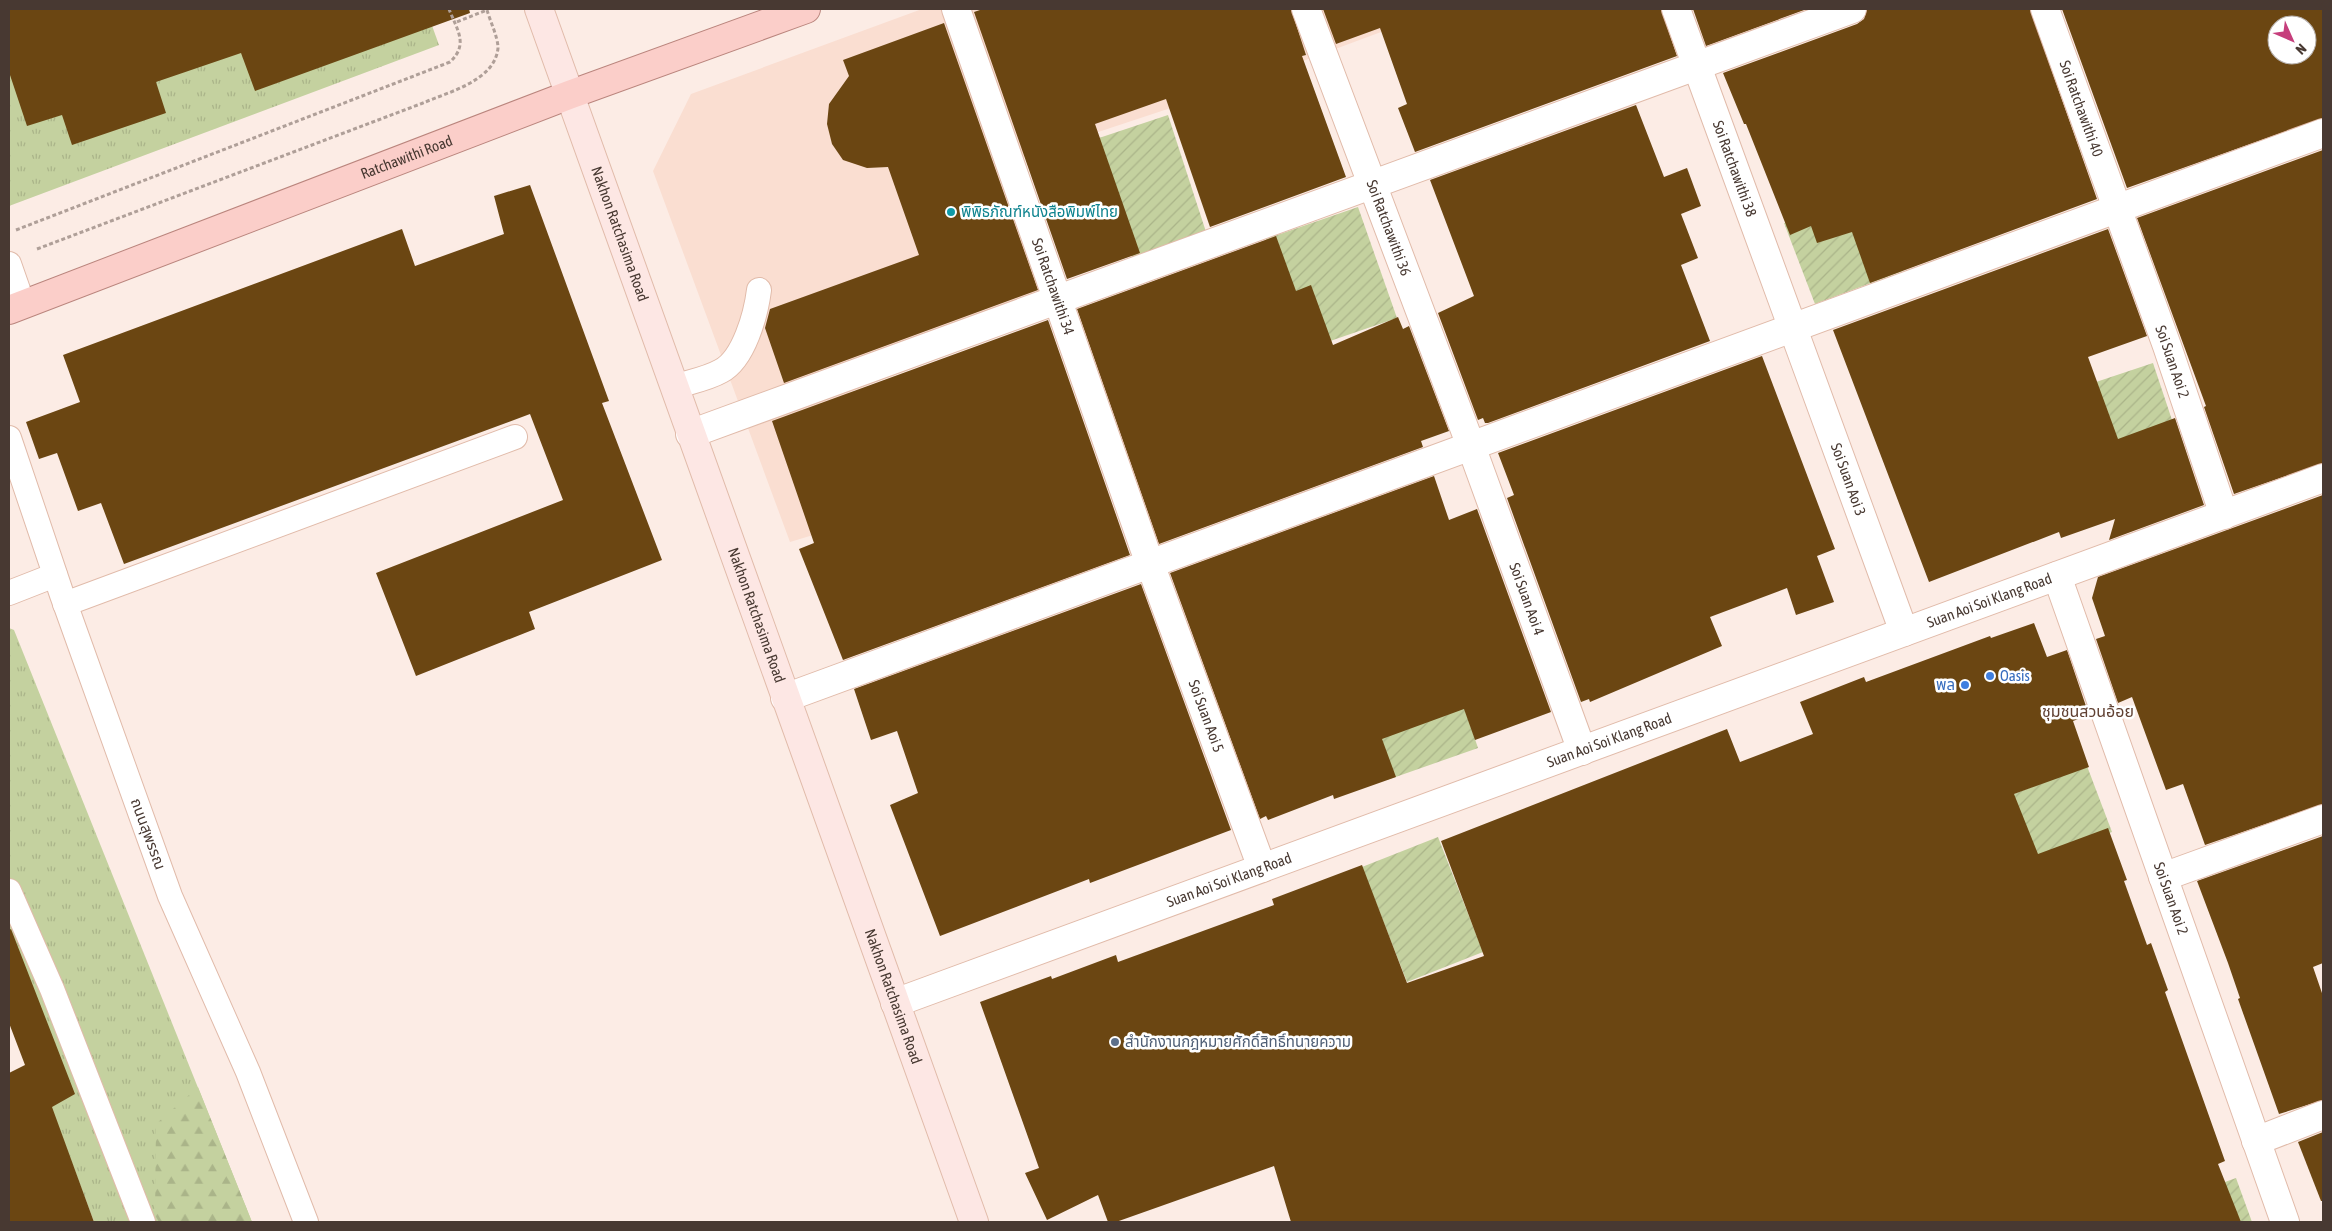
<svg xmlns="http://www.w3.org/2000/svg" width="2332" height="1231" font-family="'Asap Condensed','Noto Sans Thai',sans-serif">
	<style>
		.built { fill: #faded1 }
		.grass { fill: url(#grass-tufts) }
		.forest { fill: url(#forest-firs) }
		.garden { fill: url(#garden-furrows) }
		.building { fill: #6b4612; fill-rule: evenodd }
		.lines { fill: none; stroke-linecap: round; stroke-linejoin: round }
		.lane-casing { stroke: #e1bbaa; stroke-width: 26 }
		.street-casing { stroke: #e1bbaa; stroke-width: 30 }
		.secondary-casing { stroke: #e1bbaa; stroke-width: 30 }
		.primary-casing { stroke: #ba857d; stroke-width: 30 }
		.path { stroke: #af9f98; stroke-width: 3; stroke-dasharray: 4 2.5; stroke-linecap: butt }
		.lane { stroke: #fff; stroke-width: 24 }
		.street { stroke: #fff; stroke-width: 28 }
		.secondary { stroke: #fde7e4; stroke-width: 28 }
		.primary { stroke: #fbcec9; stroke-width: 28 }
		.culture-dot { fill: #0f9aa8; stroke: #fff; stroke-width: 2 }
		.shop-dot { fill: #3f7fe0; stroke: #fff; stroke-width: 2 }
		.service-dot { fill: #5c6f8a; stroke: #fff; stroke-width: 2 }
		.labels { text-anchor: middle; stroke-width: 5; stroke-linejoin: round; paint-order: stroke }
		.street-label { font-size: 15px; fill: #483932; stroke: #fff }
		.culture-label { font-size: 15px; fill: #0d838f; stroke: #fff; text-anchor: start }
		.shop-label { font-size: 15px; fill: #366cbe; stroke: #fff; text-anchor: start }
		.service-label { font-size: 15px; fill: #4e5e75; stroke: #fff; text-anchor: start }
		.neighbourhood-label { font-size: 16px; fill: #614133; stroke: #fff }
	</style>
	<defs>
		<pattern id="grass-tufts" width="24" height="20" patternUnits="userSpaceOnUse" patternTransform="scale(1.25)"><rect width="24" height="20" fill="#c4d19f"/><path d="M3 7l-1-3M5 7V3M7 7l1-3M15 17l-1-3M17 17v-4M19 17l1-3" fill="none" stroke="#aab489"/></pattern>
		<pattern id="forest-firs" width="22" height="20" patternUnits="userSpaceOnUse" patternTransform="scale(1.25)"><rect width="22" height="20" fill="#c4d19f"/><path d="M5 1l3.5 6h-7zM16 11l3.5 6h-7z" fill="#aab489"/></pattern>
		<pattern id="garden-furrows" width="10" height="10" patternUnits="userSpaceOnUse" patternTransform="scale(1.25)"><rect width="10" height="10" fill="#c4d19f"/><path d="M-1 1l2-2M0 10L10 0M9 11l2-2" fill="none" stroke="#aab489"/></pattern>
	</defs>
	<rect width="100%" height="100%" fill="#fcece5"/>
	<!-- built -->
	<path class="built" d="M 922,9 L 1443,9 L 1225,90 L 1002,164 L 1049,316 L 848,393 L 886,513 L 790,542 L 653,171 L 691,94 Z"/>
	<!-- grass -->
	<g class="grass">
		<path d="M 9,9 L 426,9 L 439,45 L 9,206 Z"/>
		<path d="M 9,628 L 14,630 L 252,1222 L 94,1222 L 9,994 Z"/>
	</g>
	<!-- forest -->
	<path class="forest" d="M 198,1087 L 252,1222 L 159,1222 L 155,1215 L 156,1124 Z"/>
	<!-- garden -->
	<g class="garden">
		<path d="M 1168,115 L 1207,235 L 1133,260 L 1093,140 Z"/>
		<path d="M 1873,189 L 1903,271 L 1815,304 L 1784,223 Z"/>
		<path d="M 1358,207 L 1397,318 L 1304,350 L 1266,239 Z"/>
		<path d="M 2153,363 L 2174,426 L 2088,455 L 2066,392 Z"/>
		<path d="M 1462,701 L 1478,748 L 1387,780 L 1371,734 Z"/>
		<path d="M 2087,766 L 2112,832 L 2036,861 L 2011,795 Z"/>
		<path d="M 1438,837 L 1483,952 L 1407,982 L 1362,867 Z"/>
		<path d="M 2236,1178 L 2252,1222 L 2115,1222 Z"/>
	</g>
	<!-- building -->
	<g class="building">
		<path d="M 9,9 L 469,9 L 470,13 L 255,91 L 241,53 L 156,82 L 166,113 L 72,145 L 62,115 L 27,126 L 9,72 Z"/>
		<path d="M 983,9 L 1291,9 L 1306,55 L 1302,56 L 1346,177 L 1210,227 L 1166,99 L 1095,124 L 1140,253 L 1067,279 L 974,12 Z"/>
		<path d="M 1323,9 L 1661,9 L 1677,56 L 1415,152 L 1398,108 L 1407,104 L 1380,28 L 1336,44 Z"/>
		<path d="M 1693,9 L 1807,9 L 1706,46 Z"/>
		<path d="M 1867,9 L 2030,9 L 2097,199 L 1870,283 L 1852,232 L 1817,243 L 1811,226 L 1790,235 L 1746,124 L 1744,124 L 1723,73 L 1857,24 L 1864,19 Z"/>
		<path d="M 2062,9 L 2323,9 L 2323,118 L 2127,188 ZM 2277,25 L 2307,25 L 2307,55 L 2277,55 Z"/>
		<path d="M 944,23 L 1038,290 L 784,383 L 765,328 L 770,309 L 919,255 L 888,167 L 867,168 L 843,160 L 832,144 L 827,124 L 829,104 L 849,76 L 843,60 Z"/>
		<path d="M 1636,105 L 1664,177 L 1687,168 L 1701,206 L 1681,214 L 1698,258 L 1681,265 L 1710,341 L 1488,423 L 1485,423 L 1483,418 L 1478,420 L 1438,313 L 1474,296 L 1430,180 Z"/>
		<path d="M 2323,150 L 2323,463 L 2234,494 L 2204,407 L 2206,406 L 2137,218 Z"/>
		<path d="M 530,185 L 609,401 L 602,403 L 662,560 L 529,612 L 535,629 L 416,676 L 376,573 L 563,500 L 530,414 L 124,564 L 101,503 L 78,511 L 57,453 L 39,459 L 26,422 L 80,402 L 63,355 L 402,229 L 415,266 L 504,234 L 494,196 Z"/>
		<path d="M 2108,229 L 2147,336 L 2088,357 L 2118,439 L 2175,418 L 2204,505 L 2109,540 L 2115,519 L 2061,538 L 2059,532 L 1929,582 L 1833,330 Z"/>
		<path d="M 1276,236 L 1296,291 L 1311,285 L 1333,345 L 1398,317 L 1403,329 L 1409,326 L 1449,431 L 1421,441 L 1423,447 L 1159,544 L 1077,309 Z"/>
		<path d="M 1048,320 L 1130,555 L 843,660 L 799,549 L 814,543 L 772,421 Z"/>
		<path d="M 1762,356 L 1835,549 L 1817,556 L 1834,602 L 1796,615 L 1787,588 L 1710,617 L 1722,646 L 1590,702 L 1589,699 L 1581,702 L 1507,498 L 1514,495 L 1498,453 Z"/>
		<path d="M 1434,476 L 1449,520 L 1477,509 L 1551,712 L 1475,740 L 1464,709 L 1382,739 L 1396,777 L 1334,799 L 1333,795 L 1268,820 L 1266,816 L 1260,819 L 1170,573 Z"/>
		<path d="M 2323,495 L 2323,804 L 2205,845 L 2183,784 L 2166,790 L 2132,697 L 2118,703 L 2096,639 L 2105,636 L 2092,598 L 2098,577 Z"/>
		<path d="M 1141,584 L 1231,830 L 1090,883 L 1089,879 L 940,936 L 890,805 L 918,793 L 897,731 L 871,740 L 854,689 Z"/>
		<path d="M 2034,623 L 2047,657 L 2067,650 L 2089,715 L 2073,721 L 2089,767 L 2014,794 L 2038,854 L 2108,828 L 2127,880 L 2124,881 L 2147,945 L 2151,943 L 2168,990 L 2165,992 L 2225,1161 L 2218,1164 L 2241,1222 L 1291,1222 L 1274,1166 L 1116,1222 L 1108,1222 L 1098,1195 L 1047,1220 L 1025,1173 L 1039,1168 L 980,1002 L 1051,976 L 1052,979 L 1116,955 L 1118,962 L 1274,905 L 1272,899 L 1362,865 L 1407,983 L 1484,956 L 1441,841 L 1727,729 L 1740,762 L 1813,734 L 1800,702 L 1864,677 L 1866,682 L 1990,636 L 1991,638 Z"/>
		<path d="M 2323,836 L 2323,963 L 2313,967 L 2323,996 L 2323,1100 L 2279,1114 L 2238,999 L 2240,998 L 2228,963 L 2197,881 Z"/>
		<path d="M 11,929 L 75,1094 L 52,1107 L 94,1222 L 9,1222 L 9,1073 L 25,1065 L 9,1023 L 9,930 Z"/>
		<path d="M 2323,1132 L 2323,1201 L 2321,1201 L 2298,1142 Z"/>
	</g>
	<g class="lines">
		<!-- lane casing -->
		<g class="lane-casing">
			<g id="lane">
				<path d="M 9,264 L 23,304"/>
				<path d="M 674,387 C 689,382 707,379 721,371 C 744,359 756,314 759,290"/>
				<path d="M 9,438 L 62,595 L 170,896 L 248,1072 L 306,1222"/>
				<path d="M 9,593 L 55,575"/>
				<path d="M 65,604 L 515,437"/>
				<path d="M 9,891 L 52,989 L 143,1222"/>
			</g>
		</g>
		<!-- street casing -->
		<g class="street-casing">
			<g id="street">
				<path id="s1" d="M 956,9 L 1145,550 L 1262,868"/>
				<path id="s2" d="M 1306,9 L 1471,446 L 1582,751"/>
				<path id="s3" d="M 1676,9 L 1904,632"/>
				<path id="s4" d="M 2045,9 L 2167,346 L 2224,515"/>
				<path d="M 690,434 L 1852,9"/>
				<path id="s5" d="M 2057,576 L 2285,1222"/>
				<path d="M 785,698 L 2323,133"/>
				<path d="M 2163,877 L 2323,819"/>
				<path id="s6" d="M 895,1003 L 2323,478"/>
				<path d="M 2256,1141 L 2323,1115"/>
			</g>
		</g>
		<!-- secondary casing -->
		<g class="secondary-casing">
			<g id="secondary">
				<path id="s7" d="M 539,9 L 974,1222"/>
			</g>
		</g>
		<!-- primary casing -->
		<g class="primary-casing">
			<g id="primary">
				<path id="s8" d="M 9,310 L 569,95 L 806,9"/>
			</g>
		</g>
		<!-- path -->
		<g class="path">
			<path d="M 16,230 L 450,62 C 469,44 457,30 449,9"/>
			<path d="M 37,249 L 423,103 C 448,92 495,81 498,48 C 498,37 490,21 487,10 L 454,23"/>
		</g>
		<!-- lane -->
		<use href="#lane" class="lane"/>
		<!-- street -->
		<use href="#street" class="street"/>
		<!-- secondary -->
		<use href="#secondary" class="secondary"/>
		<!-- primary -->
		<use href="#primary" class="primary"/>
	</g>
	<!-- markers -->
	<circle class="culture-dot" cx="951" cy="212" r="5"/>
	<g class="shop-dot">
		<circle cx="1990" cy="676" r="5"/>
		<circle cx="1965" cy="685" r="5"/>
	</g>
	<circle class="service-dot" cx="1115" cy="1042" r="5"/>
	<g class="labels">
		<!-- street labels -->
		<g class="street-label">
			<text dy="5" stroke="none"><textPath href="#s4" startOffset="106">Soi Ratchawithi 40</textPath></text>
			<text dy="5" stroke="none"><textPath href="#s8" startOffset="426">Ratchawithi Road</textPath></text>
			<text dy="5" stroke="none"><textPath href="#s3" startOffset="170">Soi Ratchawithi 38</textPath></text>
			<text dy="5" stroke="none"><textPath href="#s2" startOffset="234">Soi Ratchawithi 36</textPath></text>
			<text dy="5" stroke="none"><textPath href="#s7" startOffset="239">Nakhon Ratchasima Road</textPath></text>
			<text dy="5" stroke="none"><textPath href="#s1" startOffset="294">Soi Ratchawithi 34</textPath></text>
			<text dy="5" stroke="none"><textPath href="#s4" startOffset="375">Soi Suan Aoi 2</textPath></text>
			<text dy="5" stroke="none"><textPath href="#s3" startOffset="501">Soi Suan Aoi 3</textPath></text>
			<text dy="5" stroke="none"><textPath href="#s2" startOffset="630">Soi Suan Aoi 4</textPath></text>
			<text dy="5" stroke="none"><textPath href="#s6" startOffset="1166">Suan Aoi Soi Klang Road</textPath></text>
			<text dy="5" stroke="none"><textPath href="#s7" startOffset="644">Nakhon Ratchasima Road</textPath></text>
			<text dy="5" stroke="none"><textPath href="#s1" startOffset="750">Soi Suan Aoi 5</textPath></text>
			<text dy="5" stroke="none"><textPath href="#s6" startOffset="761">Suan Aoi Soi Klang Road</textPath></text>
			<text transform="translate(148 834) rotate(70)" y="5">ถนนสุพรรณ</text>
			<text dy="5" stroke="none"><textPath href="#s6" startOffset="356">Suan Aoi Soi Klang Road</textPath></text>
			<text dy="5" stroke="none"><textPath href="#s5" startOffset="342">Soi Suan Aoi 2</textPath></text>
			<text dy="5" stroke="none"><textPath href="#s7" startOffset="1049">Nakhon Ratchasima Road</textPath></text>
		</g>
		<!-- culture labels -->
		<g class="culture-label">
			<text x="961" y="217">พิพิธภัณฑ์หนังสือพิมพ์ไทย</text>
		</g>
		<!-- shop labels -->
		<g class="shop-label">
			<text x="2000" y="681">Oasis</text>
			<text x="1955" y="690" text-anchor="end">พล</text>
		</g>
		<!-- service labels -->
		<g class="service-label">
			<text x="1125" y="1047">สำนักงานกฎหมายศักดิ์สิทธิ์ทนายความ</text>
		</g>
		<!-- neighbourhood labels -->
		<g class="neighbourhood-label">
			<text x="2088" y="717">ชุมชนสวนอ้อย</text>
		</g>
	</g>
	<!-- border -->
	<rect width="2332" height="1231" fill="none" stroke="#483932" stroke-width="20"/>
	<!-- north arrow -->
	<g transform="translate(2292 40) rotate(135)"><circle r="24" fill="#ffffff" stroke="#b6b0ad"/>
	<path d="M0-4L9 19L0 12L-9 19Z" fill="#c63e7c"/>
	<text y="-8" font-size="14" font-weight="bold" text-anchor="middle" fill="#483932">N</text>
	</g>
</svg>
